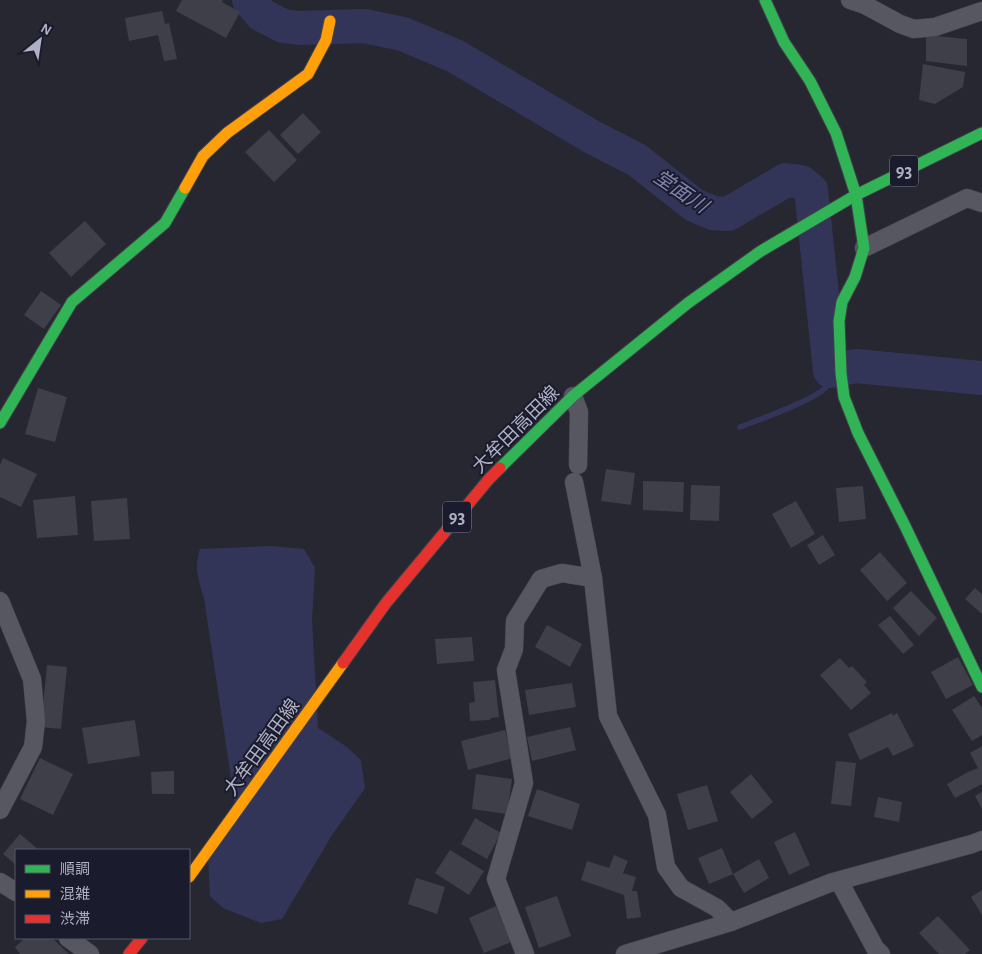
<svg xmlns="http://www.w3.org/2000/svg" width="982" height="954" font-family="'Alegreya Sans','Noto Sans JP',sans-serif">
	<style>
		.water { fill: #333558 }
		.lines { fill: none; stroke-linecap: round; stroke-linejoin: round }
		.stream { stroke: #333558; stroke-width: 5.5 }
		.river { stroke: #333558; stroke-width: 34 }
		.building { fill: #3f3f49 }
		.street-casing { stroke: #42434b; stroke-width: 19 }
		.fast-casing { stroke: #42434b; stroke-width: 13 }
		.slow-casing { stroke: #42434b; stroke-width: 13 }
		.jam-casing { stroke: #42434b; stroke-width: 13 }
		.street { stroke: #565761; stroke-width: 18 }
		.fast { stroke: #30b455; stroke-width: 11 }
		.slow { stroke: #ff9f0a; stroke-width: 11 }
		.jam { stroke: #e5322d; stroke-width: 11 }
		.labels { text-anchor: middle; stroke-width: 4; stroke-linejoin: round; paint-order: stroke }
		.shield { fill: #1a1b2c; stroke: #828396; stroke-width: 1 }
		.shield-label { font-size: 18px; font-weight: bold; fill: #afb0c4 }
		.street-label { font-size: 19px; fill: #afb0c4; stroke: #1a1b2c }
		.water-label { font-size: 20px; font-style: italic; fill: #8083b0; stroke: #1a1b2c }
	</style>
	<rect width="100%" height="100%" fill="#272732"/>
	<!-- water -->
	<path class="water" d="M 271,546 L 304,549 L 315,568 L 312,620 L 318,728 L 347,747 L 361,760 L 365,788 L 332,835 L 282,919 L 261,923 L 223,908 L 210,896 L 208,858 L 235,805 L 204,598 C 198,579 194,568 200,549 Z"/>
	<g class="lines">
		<!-- stream -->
		<path class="stream" d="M 740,427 C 758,420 819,399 828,385 C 831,382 831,378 830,374"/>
		<!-- river -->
		<path class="river" d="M 249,0 L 262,15 L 283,26 L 299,28 L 364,26 L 403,34 L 455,56 L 592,137 L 637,160 L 694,205 L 713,213 L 728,214 L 786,180 L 801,182 L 811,190 L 830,371 L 856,366 L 982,378"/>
	</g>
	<!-- building -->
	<g class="building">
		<path d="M 182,0 L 223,0 L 222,2 L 240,12 L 226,38 L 176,11 Z"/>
		<path d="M 162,11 L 165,24 L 169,23 L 177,59 L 164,61 L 158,35 L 129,41 L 125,18 Z"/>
		<path d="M 926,35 L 967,39 L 967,66 L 926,61 Z"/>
		<path d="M 923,64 L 965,72 L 963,87 L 935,104 L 919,100 Z"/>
		<path d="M 303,113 L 321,132 L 298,154 L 280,135 Z"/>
		<path d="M 269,130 L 297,160 L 274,182 L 245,152 Z"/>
		<path d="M 85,221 L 106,244 L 71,277 L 49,253 Z"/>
		<path d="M 41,291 L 61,305 L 44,329 L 24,315 Z"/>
		<path d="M 38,388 L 67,397 L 55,442 L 25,434 Z"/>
		<path d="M 3,458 L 37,474 L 21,507 L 0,497 L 0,465 Z"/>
		<path d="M 606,469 L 635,473 L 631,505 L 601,501 Z"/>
		<path d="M 643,481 L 684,482 L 683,512 L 643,510 Z"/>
		<path d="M 691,485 L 720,486 L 719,521 L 690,520 Z"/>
		<path d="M 863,486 L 866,519 L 839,522 L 836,488 Z"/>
		<path d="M 75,496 L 78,535 L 37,538 L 33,500 Z"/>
		<path d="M 127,498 L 130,539 L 94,541 L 91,501 Z"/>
		<path d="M 796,501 L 815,534 L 791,548 L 772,514 Z"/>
		<path d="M 823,535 L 835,555 L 819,565 L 807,545 Z"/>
		<path d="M 880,552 L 907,583 L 887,601 L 860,570 Z"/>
		<path d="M 975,588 L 982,594 L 982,614 L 965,599 Z"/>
		<path d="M 911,591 L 937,618 L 919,636 L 893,608 Z"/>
		<path d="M 890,616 L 914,645 L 903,654 L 878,625 Z"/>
		<path d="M 547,625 L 582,644 L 570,667 L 535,647 Z"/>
		<path d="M 472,637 L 474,661 L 437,664 L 435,639 Z"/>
		<path d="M 958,657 L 973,685 L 946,699 L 931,672 Z"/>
		<path d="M 840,658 L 849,668 L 852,666 L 867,682 L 864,685 L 871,693 L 851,710 L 820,675 Z"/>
		<path d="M 47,665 L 67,667 L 61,729 L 41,727 Z"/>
		<path d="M 495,680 L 499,717 L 491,718 L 490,720 L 470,721 L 469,703 L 475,702 L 473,682 Z"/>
		<path d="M 572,683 L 576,707 L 529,715 L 525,690 Z"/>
		<path d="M 974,696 L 982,708 L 982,735 L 972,741 L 952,710 Z"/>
		<path d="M 892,713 L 893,716 L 897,713 L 914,746 L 893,756 L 888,747 L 860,760 L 848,734 Z"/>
		<path d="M 135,720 L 140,756 L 88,764 L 82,728 Z"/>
		<path d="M 570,727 L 576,750 L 532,761 L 527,737 Z"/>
		<path d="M 505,730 L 513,758 L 468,770 L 461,741 Z"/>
		<path d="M 982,746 L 982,784 L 955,798 L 947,784 L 968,772 L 978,768 L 970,753 Z"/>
		<path d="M 40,758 L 73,774 L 53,815 L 20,799 Z"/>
		<path d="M 836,761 L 856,763 L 851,806 L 831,804 Z"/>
		<path d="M 174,771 L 174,794 L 152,794 L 151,772 Z"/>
		<path d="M 476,774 L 512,779 L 507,814 L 472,809 Z"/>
		<path d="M 751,774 L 773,802 L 752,819 L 730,792 Z"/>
		<path d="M 707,785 L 718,821 L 688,830 L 677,794 Z"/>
		<path d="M 537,789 L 580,804 L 572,830 L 528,816 Z"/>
		<path d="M 982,792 L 982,809 L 975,796 Z"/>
		<path d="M 878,797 L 902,802 L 899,822 L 874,817 Z"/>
		<path d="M 475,818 L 501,833 L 487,859 L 461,844 Z"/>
		<path d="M 795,832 L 810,865 L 789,875 L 774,842 Z"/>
		<path d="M 20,834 L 39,850 L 16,850 L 16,865 L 3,854 Z"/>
		<path d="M 722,848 L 733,874 L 709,884 L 698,858 Z"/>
		<path d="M 450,850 L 484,871 L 469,895 L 435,873 Z"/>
		<path d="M 614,855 L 628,861 L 623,873 L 636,877 L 632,891 L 637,891 L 641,917 L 627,919 L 624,895 L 581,880 L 587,861 L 609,868 Z"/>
		<path d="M 759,859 L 769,878 L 744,893 L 733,874 Z"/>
		<path d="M 416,878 L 445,887 L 437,914 L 408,904 Z"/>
		<path d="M 982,890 L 982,915 L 971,897 Z"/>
		<path d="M 557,896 L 571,936 L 539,948 L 525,907 Z"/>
		<path d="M 496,906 L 511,942 L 484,953 L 469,918 Z"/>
		<path d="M 938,916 L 970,950 L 965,954 L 939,954 L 919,933 Z"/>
		<path d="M 25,938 L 52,938 L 69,954 L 20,954 L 15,947 Z"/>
	</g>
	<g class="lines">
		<!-- street casing -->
		<g class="street-casing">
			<g id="street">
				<path d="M 850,0 L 865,5 L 900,24 L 914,29 L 935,27 L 982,11"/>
				<path d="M 864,248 L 967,198 L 982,203"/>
				<path d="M 573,396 L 579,412 L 578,465"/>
				<path d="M 574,482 L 593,578 L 608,716 L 657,815 L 666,867 L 681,888 L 717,908 L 731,922"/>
				<path d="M 0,601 L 32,679 L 36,721 L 33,747 L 0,810"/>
				<path d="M 839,881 L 875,948 L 881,954"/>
				<path d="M 0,882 L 16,892"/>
				<path d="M 68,938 L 90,954"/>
				<path d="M 525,954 L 496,879 L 524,783 L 506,670 L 514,649 L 515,621 L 541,579 L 562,573 L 593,578"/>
				<path d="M 625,954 L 731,922 L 830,883 L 972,844 L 982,840"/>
			</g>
		</g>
		<!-- fast casing -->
		<g class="fast-casing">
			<g id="fast">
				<path d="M 765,0 L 784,42 L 810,81 L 836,133 L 856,195 L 864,248 L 855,277 L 842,302 L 839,321 L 841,373 L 844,397 L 858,433 L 905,526 L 982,687"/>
				<path d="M 0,423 L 72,302 L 165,223 L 185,188"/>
				<path d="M 500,468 L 573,396 L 688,303 L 761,251 L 856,195 L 982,133"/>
			</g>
		</g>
		<!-- slow casing -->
		<g class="slow-casing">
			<g id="slow">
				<path d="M 185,188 L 203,156 L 227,133 L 308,74 L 326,40 L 330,21"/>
				<path d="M 189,877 L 343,663"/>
			</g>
		</g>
		<!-- jam casing -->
		<g class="jam-casing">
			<g id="jam">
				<path d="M 343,663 L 386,603 L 489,479 L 500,468"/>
				<path d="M 129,954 L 142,938"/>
			</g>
		</g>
		<!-- street -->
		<use href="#street" class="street"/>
		<!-- fast -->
		<use href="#fast" class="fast"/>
		<!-- slow -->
		<use href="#slow" class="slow"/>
		<!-- jam -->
		<use href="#jam" class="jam"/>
	</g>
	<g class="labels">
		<!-- shield labels -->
		<g class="shield">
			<rect x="890" y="155.5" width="28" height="31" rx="4"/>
			<rect x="443" y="501.5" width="28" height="31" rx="4"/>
		</g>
		<g class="shield-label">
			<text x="904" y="177">93</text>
			<text x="457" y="523">93</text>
		</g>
		<!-- street labels -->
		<g class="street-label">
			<text transform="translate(515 429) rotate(-45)" y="7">大牟田高田線</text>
			<text transform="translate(261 747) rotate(-54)" y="7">大牟田高田線</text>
		</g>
		<!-- water labels -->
		<g class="water-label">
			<text transform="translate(681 191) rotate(34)" y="7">堂面川</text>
		</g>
	</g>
	<!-- legend -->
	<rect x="15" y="849" width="175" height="90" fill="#1a1b2c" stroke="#565769"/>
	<rect x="25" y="865" width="25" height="8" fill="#30b455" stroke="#565769"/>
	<text x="60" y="874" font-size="15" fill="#afb0c4">順調</text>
	<rect x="25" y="890" width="25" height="8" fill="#ff9f0a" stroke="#565769"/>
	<text x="60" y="899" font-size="15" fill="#afb0c4">混雑</text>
	<rect x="25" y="915" width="25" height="8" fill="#e5322d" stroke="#565769"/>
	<text x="60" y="924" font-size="15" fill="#afb0c4">渋滞</text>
	<!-- north arrow -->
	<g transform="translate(40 40) rotate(30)" stroke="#1a1b2c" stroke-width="4" paint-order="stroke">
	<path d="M0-4L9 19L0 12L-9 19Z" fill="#afb0c4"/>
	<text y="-8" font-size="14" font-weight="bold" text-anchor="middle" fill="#afb0c4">N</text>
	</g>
</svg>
